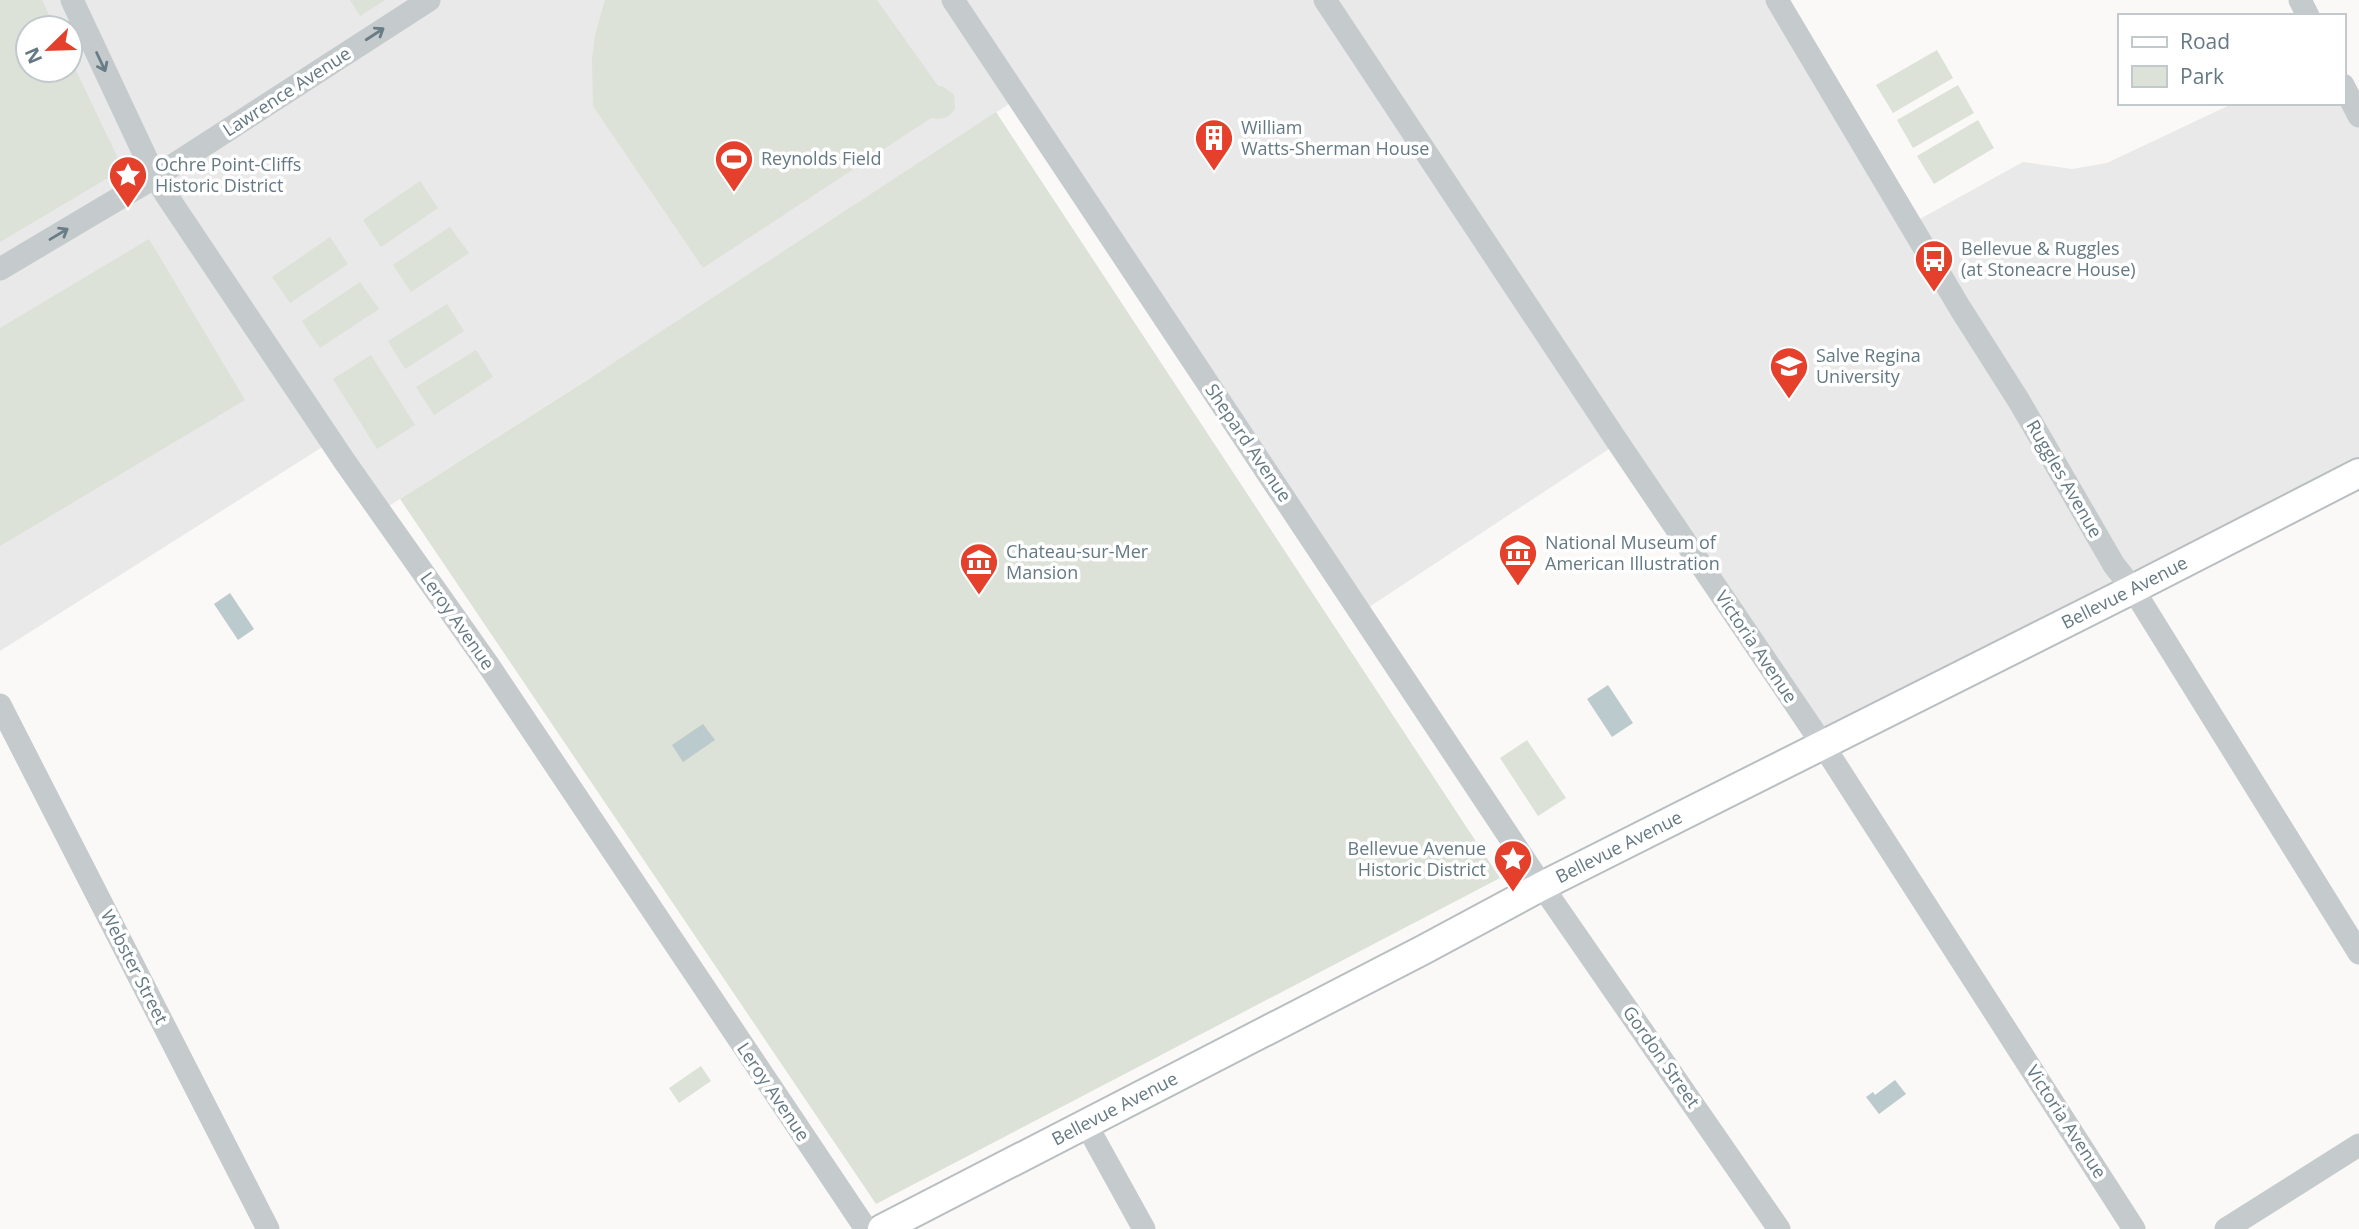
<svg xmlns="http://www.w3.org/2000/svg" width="2359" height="1229" font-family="'Open Sans',sans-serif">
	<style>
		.built { fill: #e8e9e8; fill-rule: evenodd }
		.green { fill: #dce2d8 }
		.water { fill: #bbcacc }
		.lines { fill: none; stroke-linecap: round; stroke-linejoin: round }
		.major-casing { stroke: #b9bec1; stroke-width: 32 }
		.minor { stroke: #c5cbcd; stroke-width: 23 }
		.major { stroke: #fff; stroke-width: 28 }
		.oneway { stroke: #697d87 }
		.labels { text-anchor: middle; stroke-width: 7; stroke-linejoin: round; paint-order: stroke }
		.street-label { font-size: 18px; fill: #647983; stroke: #fff }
		.poi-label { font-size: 18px; fill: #647983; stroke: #fff; text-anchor: start }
	</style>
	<rect width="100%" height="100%" fill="#faf9f7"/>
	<!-- built -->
	<path class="built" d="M 0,0 L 1777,0 L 1918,220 L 2023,162 L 2072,169 L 2107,163 L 2234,103 L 2343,103 L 2359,116 L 2359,473 L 1823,745 L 1618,443 L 1360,613 L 1018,98 L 684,318 L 381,511 L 332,441 L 0,651 ZM 28,28 L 70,28 L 70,70 L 28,70 Z"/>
	<!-- green -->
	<g class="green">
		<path d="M 0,0 L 42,0 L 55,28 L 28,28 L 28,70 L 70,70 L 70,58 L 123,169 L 0,242 Z"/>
		<path d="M 350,0 L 385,0 L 360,16 Z"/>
		<path d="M 605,0 L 877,0 L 938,86 L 944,87 L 954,95 L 955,108 C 950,118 942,120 931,118 L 703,268 L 593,106 L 592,59 L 595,35 Z"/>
		<path d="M 1937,50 L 1953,78 L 1893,113 L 1876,85 Z"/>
		<path d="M 1958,85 L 1974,113 L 1913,148 L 1897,120 Z"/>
		<path d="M 996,112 L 1500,878 L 876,1204 L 400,499 L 587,380 Z"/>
		<path d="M 1978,120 L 1994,148 L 1934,184 L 1917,156 Z"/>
		<path d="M 420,181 L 438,208 L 381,247 L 363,220 Z"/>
		<path d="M 450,227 L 469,253 L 411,292 L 393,265 Z"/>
		<path d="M 330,237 L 348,264 L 290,303 L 272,277 Z"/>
		<path d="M 149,239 L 245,400 L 0,546 L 0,328 Z"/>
		<path d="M 360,282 L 379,309 L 320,348 L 302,321 Z"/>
		<path d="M 447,304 L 464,331 L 405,369 L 388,341 Z"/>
		<path d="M 476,350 L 493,377 L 434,415 L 416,387 Z"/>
		<path d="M 371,355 L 415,425 L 377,449 L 333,379 Z"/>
		<path d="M 1527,740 L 1566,798 L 1538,816 L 1500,758 Z"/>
		<path d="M 701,1066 L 711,1081 L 679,1103 L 669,1088 Z"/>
	</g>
	<!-- water -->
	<g class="water">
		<path d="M 230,593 L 254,629 L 238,640 L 214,604 Z"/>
		<path d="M 1608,685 L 1633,723 L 1612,737 L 1587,699 Z"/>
		<path d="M 703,724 L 715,740 L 683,762 L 672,745 Z"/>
		<path d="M 1895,1080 L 1906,1094 L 1879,1114 L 1866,1097 L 1873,1092 L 1875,1095 Z"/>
	</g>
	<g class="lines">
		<!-- major casing -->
		<g class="major-casing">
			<g id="major">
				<path id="s1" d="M 882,1229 L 1423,950 L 1542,886 L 2133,589 L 2359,473"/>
			</g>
		</g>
		<!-- minor -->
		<g class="minor">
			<path d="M 72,0 L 155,177 L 165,193 L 345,462 L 489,666 L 866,1229"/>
			<path d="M 953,0 L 1542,886 L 1779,1229"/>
			<path d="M 1325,0 L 1617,441 L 1823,745 L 2134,1229"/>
			<path d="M 1777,0 L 1960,308 L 2019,401 L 2114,565 L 2133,589 L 2359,953"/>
			<path d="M 2300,0 L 2308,16"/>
			<path d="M 2343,85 L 2359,116"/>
			<path d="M 0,269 L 155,177 L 429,0"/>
			<path d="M 0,705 L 268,1229"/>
			<path d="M 1086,1124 L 1144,1229"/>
			<path d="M 2226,1229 L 2359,1145"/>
		</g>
		<!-- major -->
		<use href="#major" class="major"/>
	</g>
	<!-- one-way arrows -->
	<defs><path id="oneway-shaft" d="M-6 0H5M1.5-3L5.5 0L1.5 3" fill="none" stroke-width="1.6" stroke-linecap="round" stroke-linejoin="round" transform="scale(1.75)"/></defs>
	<g class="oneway">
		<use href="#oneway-shaft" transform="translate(375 34) rotate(-33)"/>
		<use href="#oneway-shaft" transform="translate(101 62) rotate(65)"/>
		<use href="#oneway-shaft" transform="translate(59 234) rotate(-31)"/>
	</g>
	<!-- icons -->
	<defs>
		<g id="building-pin" transform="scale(2.0125)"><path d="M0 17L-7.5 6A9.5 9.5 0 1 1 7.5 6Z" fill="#e5402c" stroke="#fff"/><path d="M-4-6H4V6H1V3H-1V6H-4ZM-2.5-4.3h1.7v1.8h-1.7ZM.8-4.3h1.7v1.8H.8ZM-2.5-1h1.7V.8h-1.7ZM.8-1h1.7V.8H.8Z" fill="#fff"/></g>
		<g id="stadium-pin" transform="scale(2.0125)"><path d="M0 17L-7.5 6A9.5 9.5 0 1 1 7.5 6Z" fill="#e5402c" stroke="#fff"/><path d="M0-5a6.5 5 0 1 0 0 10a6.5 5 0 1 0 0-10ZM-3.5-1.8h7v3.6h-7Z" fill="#fff"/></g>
		<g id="sight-pin" transform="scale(2.0125)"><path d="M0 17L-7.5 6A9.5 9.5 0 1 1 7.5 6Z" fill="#e5402c" stroke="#fff"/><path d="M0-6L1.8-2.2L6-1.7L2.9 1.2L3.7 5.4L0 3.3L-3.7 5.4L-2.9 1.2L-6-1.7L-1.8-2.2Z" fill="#fff"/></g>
		<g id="bus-pin" transform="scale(2.0125)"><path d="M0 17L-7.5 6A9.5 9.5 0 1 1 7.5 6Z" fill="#e5402c" stroke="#fff"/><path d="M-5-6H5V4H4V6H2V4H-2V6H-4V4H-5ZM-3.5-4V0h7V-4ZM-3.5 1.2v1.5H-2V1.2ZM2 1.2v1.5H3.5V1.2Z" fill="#fff"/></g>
		<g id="university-pin" transform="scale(2.0125)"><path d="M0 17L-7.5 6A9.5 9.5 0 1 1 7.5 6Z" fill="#e5402c" stroke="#fff"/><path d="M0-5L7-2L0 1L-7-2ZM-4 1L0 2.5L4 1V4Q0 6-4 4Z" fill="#fff"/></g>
		<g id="museum-pin" transform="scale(2.0125)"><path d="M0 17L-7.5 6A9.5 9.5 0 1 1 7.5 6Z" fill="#e5402c" stroke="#fff"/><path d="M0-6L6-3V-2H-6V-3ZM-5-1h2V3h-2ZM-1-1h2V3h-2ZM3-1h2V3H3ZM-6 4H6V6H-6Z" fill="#fff"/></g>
	</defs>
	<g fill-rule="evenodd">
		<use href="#building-pin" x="1214" y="138"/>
		<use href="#stadium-pin" x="734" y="159"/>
		<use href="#sight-pin" x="128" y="175"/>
		<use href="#bus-pin" x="1934" y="259"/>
		<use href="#university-pin" x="1789" y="366"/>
		<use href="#museum-pin" x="1518" y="553"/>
		<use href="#museum-pin" x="979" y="562"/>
		<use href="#sight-pin" x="1513" y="859"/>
	</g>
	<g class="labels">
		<!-- street labels -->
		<g class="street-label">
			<text transform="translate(287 92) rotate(-33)" y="6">Lawrence Avenue</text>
			<text transform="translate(1248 443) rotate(56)" y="6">Shepard Avenue</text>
			<text transform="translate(2064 479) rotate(60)" y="6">Ruggles Avenue</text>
			<text dy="6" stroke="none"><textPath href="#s1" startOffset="1396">Bellevue Avenue</textPath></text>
			<text transform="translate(457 621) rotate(55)" y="6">Leroy Avenue</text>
			<text transform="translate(1756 647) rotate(56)" y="6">Victoria Avenue</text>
			<text dy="6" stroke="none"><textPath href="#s1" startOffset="830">Bellevue Avenue</textPath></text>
			<text transform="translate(134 967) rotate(63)" y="6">Webster Street</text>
			<text transform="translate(1661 1057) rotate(55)" y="6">Gordon Street</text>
			<text transform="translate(773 1092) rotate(56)" y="6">Leroy Avenue</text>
			<text dy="6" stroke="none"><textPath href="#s1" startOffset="262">Bellevue Avenue</textPath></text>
			<text transform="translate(2066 1122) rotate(57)" y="6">Victoria Avenue</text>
		</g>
		<!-- poi labels -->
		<g class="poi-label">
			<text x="1241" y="134">William<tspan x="1241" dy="21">Watts-Sherman House</tspan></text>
			<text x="761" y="165">Reynolds Field</text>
			<text x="155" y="171">Ochre Point-Cliffs<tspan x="155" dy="21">Historic District</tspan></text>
			<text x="1961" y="255">Bellevue &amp; Ruggles<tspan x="1961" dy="21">(at Stoneacre House)</tspan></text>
			<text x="1816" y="362">Salve Regina<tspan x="1816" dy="21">University</tspan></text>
			<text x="1545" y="549">National Museum of<tspan x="1545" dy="21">American Illustration</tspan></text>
			<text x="1006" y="558">Chateau-sur-Mer<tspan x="1006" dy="21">Mansion</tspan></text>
			<text x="1486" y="855" text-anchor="end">Bellevue Avenue<tspan x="1486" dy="21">Historic District</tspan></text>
		</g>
	</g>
	<!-- legend -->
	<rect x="2118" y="14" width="228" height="91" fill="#ffffff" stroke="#c1c9cd" stroke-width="2"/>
	<rect x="2132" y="37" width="35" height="10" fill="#ffffff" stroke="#c1c9cd" stroke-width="2"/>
	<text x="2180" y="49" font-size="21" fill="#647983">Road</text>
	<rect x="2132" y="66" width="35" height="21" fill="#dce2d8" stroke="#c1c9cd" stroke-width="2"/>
	<text x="2180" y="84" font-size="21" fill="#647983">Park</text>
	<!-- north arrow -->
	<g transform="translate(49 49) rotate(247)"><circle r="33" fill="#ffffff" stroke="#c1c9cd" stroke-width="2"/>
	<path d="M0-5L12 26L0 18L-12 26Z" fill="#e5402c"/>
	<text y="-10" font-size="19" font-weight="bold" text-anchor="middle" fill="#647983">N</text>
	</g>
</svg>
